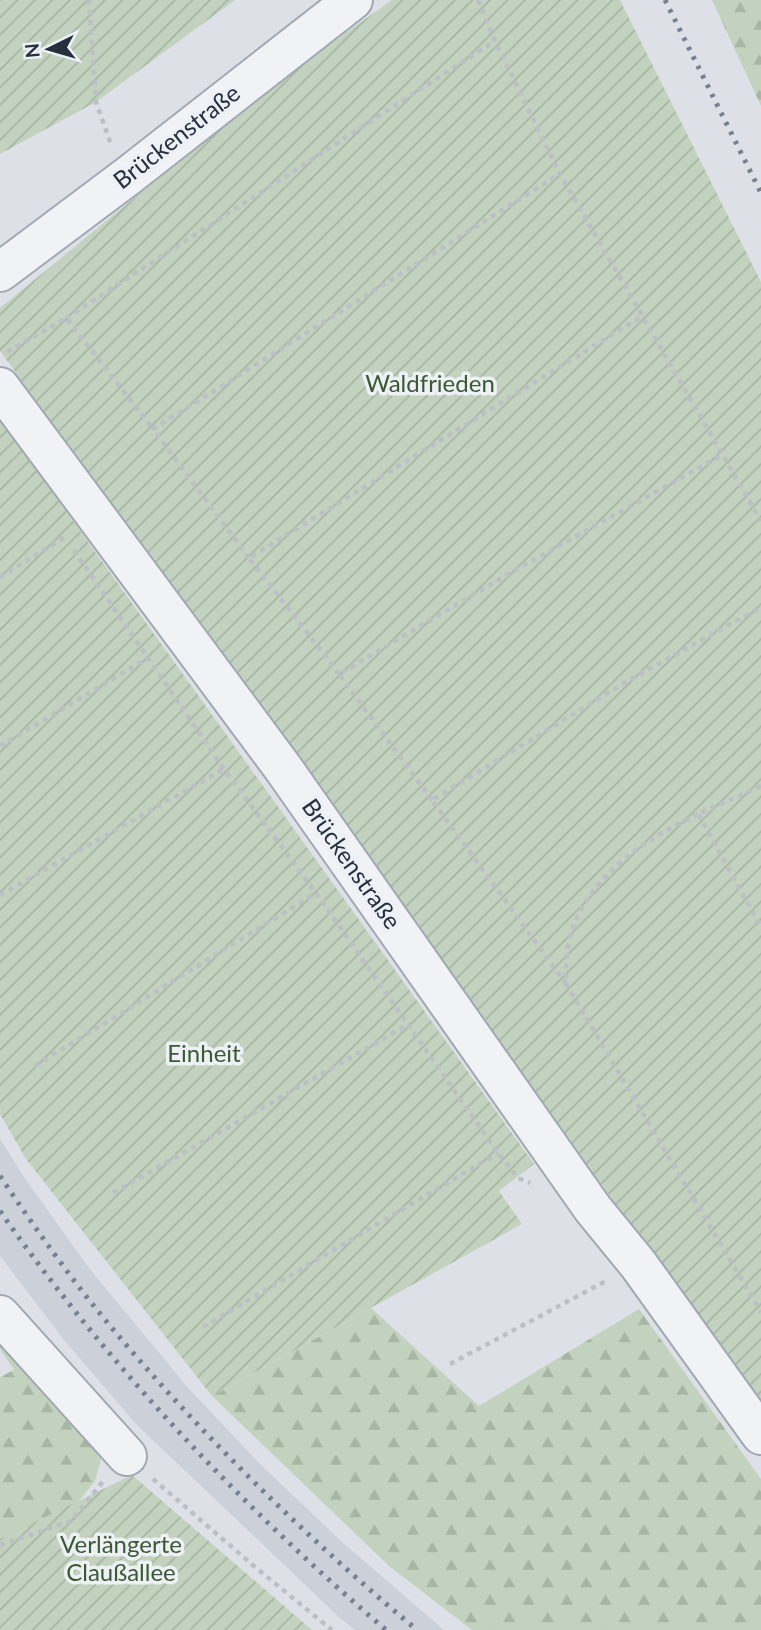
<svg xmlns="http://www.w3.org/2000/svg" width="761" height="1630" font-family="Lato,sans-serif">
	<style>
		.built { fill: #cbd0d9 }
		.forest { fill: url(#forest-firs) }
		.garden { fill: url(#garden-furrows) }
		.lines { fill: none; stroke-linecap: round; stroke-linejoin: round }
		.minor-casing { stroke: #a2a8b1; stroke-width: 42 }
		.path { stroke: #bbbfc6; stroke-width: 4.5; stroke-dasharray: 5 5; stroke-linecap: butt }
		.minor { stroke: #f0f2f6; stroke-width: 38 }
		.rail { stroke: #768091; stroke-width: 5; stroke-dasharray: 3.5 7; stroke-linecap: butt }
		.labels { text-anchor: middle; stroke-width: 7; stroke-linejoin: round; paint-order: stroke }
		.street-label { font-size: 24px; fill: #262f3e; stroke: #edf0f5 }
		.park-label { font-size: 24px; fill: #3a5a33; stroke: #edf0f5 }
	</style>
	<defs>
		<pattern id="forest-firs" width="22" height="20" patternUnits="userSpaceOnUse" patternTransform="scale(1.75)"><rect width="22" height="20" fill="#c3d2be"/><path d="M5 1l3.5 6h-7zM16 11l3.5 6h-7z" fill="#a7b5a4"/></pattern>
		<pattern id="garden-furrows" width="10" height="10" patternUnits="userSpaceOnUse" patternTransform="scale(1.75)"><rect width="10" height="10" fill="#c3d2be"/><path d="M-1 1l2-2M0 10L10 0M9 11l2-2" fill="none" stroke="#a7b5a4"/></pattern>
	</defs>
	<rect width="100%" height="100%" fill="#dde1e7"/>
	<!-- built -->
	<path class="built" d="M 0,1139 L 26,1180 L 89,1268 L 189,1389 L 261,1465 L 341,1541 L 444,1630 L 355,1630 L 340,1618 L 136,1424 L 64,1340 L 0,1256 Z"/>
	<!-- forest -->
	<g class="forest">
		<path d="M 712,0 L 761,0 L 761,106 Z"/>
		<path d="M 371,1308 L 479,1406 L 639,1309 L 761,1479 L 761,1630 L 472,1630 L 389,1566 L 212,1396 Z"/>
		<path d="M 0,1339 L 106,1441 L 95,1481 L 67,1516 L 0,1543 L 0,1377 L 14,1370 L 0,1349 Z"/>
	</g>
	<!-- garden -->
	<g class="garden">
		<path d="M 0,0 L 235,0 L 96,102 L 0,154 Z"/>
		<path d="M 392,0 L 620,0 L 761,282 L 761,1416 L 645,1245 L 0,351 L 0,308 L 272,85 Z"/>
		<path d="M 0,419 L 534,1164 L 499,1191 L 522,1224 L 212,1396 L 26,1159 L 0,1114 Z"/>
		<path d="M 132,1475 L 312,1630 L 0,1630 L 0,1539 Z"/>
	</g>
	<g class="lines">
		<!-- minor casing -->
		<g class="minor-casing">
			<g id="minor">
				<path d="M 0,272 L 128,176 L 353,0"/>
				<path d="M 0,387 L 283,768 L 593,1209 L 638,1264 L 761,1435"/>
				<path d="M 0,1315 L 127,1456"/>
			</g>
		</g>
		<!-- path -->
		<g class="path">
			<path d="M 89,0 L 96,102 L 112,147"/>
			<path d="M 478,0 L 495,41 L 560,174 L 761,521"/>
			<path d="M 66,318 L 495,41"/>
			<path d="M 7,352 L 66,318 L 153,429"/>
			<path d="M 74,550 L 224,769 L 316,893 L 498,1153 L 518,1178 L 530,1183"/>
			<path d="M 249,558 L 153,429 L 560,174"/>
			<path d="M 0,577 L 65,537"/>
			<path d="M 339,674 L 249,558 L 644,315"/>
			<path d="M 0,746 L 148,658"/>
			<path d="M 761,786 L 698,814 L 761,927"/>
			<path d="M 432,800 L 339,674 L 512,572 L 724,454"/>
			<path d="M 698,814 C 640,842 578,882 567,951 C 566,962 566,973 566,984 L 761,1312"/>
			<path d="M 0,895 L 224,769"/>
			<path d="M 566,984 L 432,800 L 626,682 L 761,607"/>
			<path d="M 35,1066 L 316,893"/>
			<path d="M 113,1193 L 409,1024"/>
			<path d="M 203,1327 L 498,1153"/>
			<path d="M 450,1364 L 606,1281"/>
			<path d="M 153,1479 L 255,1567 L 332,1630"/>
			<path d="M 0,1545 L 71,1521 L 104,1480"/>
		</g>
		<!-- minor -->
		<use href="#minor" class="minor"/>
		<!-- rail -->
		<g class="rail">
			<path d="M 665,0 L 761,193"/>
			<path d="M 0,1176 C 35,1228 71,1279 111,1327 C 203,1437 307,1538 417,1630"/>
			<path d="M 0,1211 C 110,1368 241,1506 386,1630"/>
		</g>
	</g>
	<g class="labels">
		<!-- street labels -->
		<g class="street-label">
			<text transform="translate(177 137) rotate(-38)" y="8">Brückenstraße</text>
			<text transform="translate(351 864) rotate(55)" y="8">Brückenstraße</text>
		</g>
		<!-- park labels -->
		<g class="park-label">
			<text x="430" y="392">Waldfrieden</text>
			<text x="204" y="1062">Einheit</text>
			<text x="121" y="1553">Verlängerte<tspan x="121" dy="28">Claußallee</tspan></text>
		</g>
	</g>
	<!-- north arrow -->
	<g transform="translate(49 49) rotate(265)" stroke="#edf0f5" stroke-width="5" paint-order="stroke">
	<path d="M0-5L12 26L0 18L-12 26Z" fill="#262f3e"/>
	<text y="-10" font-size="19" font-weight="bold" text-anchor="middle" fill="#262f3e">N</text>
	</g>
</svg>
